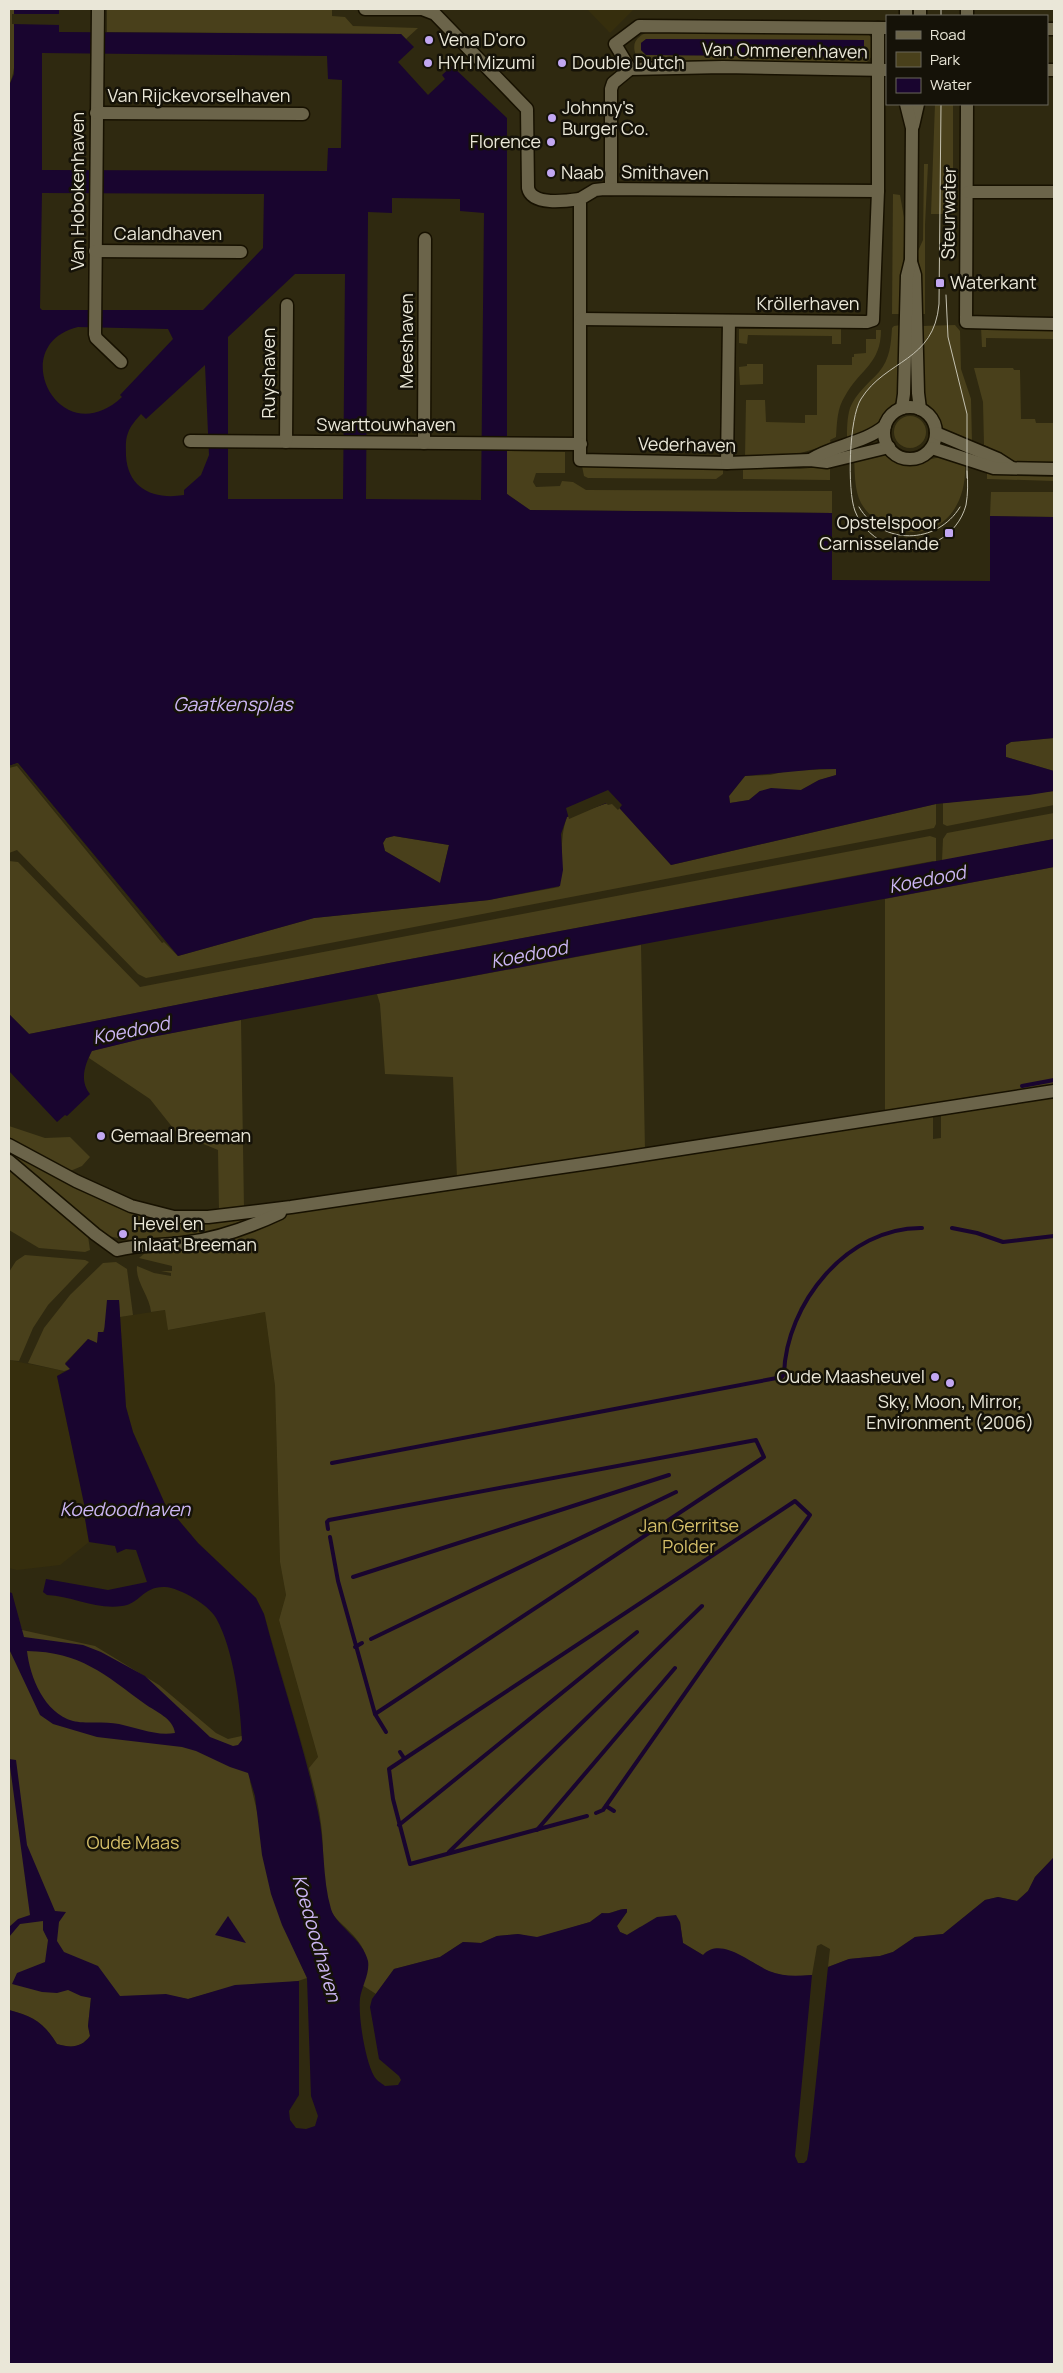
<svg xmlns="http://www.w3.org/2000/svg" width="1063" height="2373" font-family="Manrope,sans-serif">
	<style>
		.built { fill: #362e0d }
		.green { fill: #49401b; fill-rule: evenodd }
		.water { fill: #19052f; fill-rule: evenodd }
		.pier { fill: #2f2910 }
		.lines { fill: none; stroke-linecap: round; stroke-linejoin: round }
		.stream { stroke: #19052f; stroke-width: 4 }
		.minor-casing { stroke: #171100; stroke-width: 15 }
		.tertiary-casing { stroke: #171100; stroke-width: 15 }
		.minor { stroke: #6b644a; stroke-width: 12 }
		.tertiary { stroke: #6b644a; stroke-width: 12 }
		.tram { stroke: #c5c2b1; stroke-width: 1 }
		.poi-dot { fill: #c2a7f2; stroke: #151208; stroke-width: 2 }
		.labels { text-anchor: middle; stroke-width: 5; stroke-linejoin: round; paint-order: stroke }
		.poi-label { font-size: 18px; fill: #eae7d8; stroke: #151208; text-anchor: start }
		.street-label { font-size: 18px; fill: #eae7d8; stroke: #151208 }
		.park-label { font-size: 18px; fill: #d5bf69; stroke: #151208 }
		.water-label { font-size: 19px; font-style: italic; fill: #ccb6f4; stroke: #151208 }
	</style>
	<rect width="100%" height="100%" fill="#2f2910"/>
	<!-- built -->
	<g class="built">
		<path d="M 587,9 L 634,9 L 610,33 Z"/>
		<path d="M 165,1310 L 169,1330 L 265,1312 L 275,1386 L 280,1561 L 286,1595 L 279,1620 L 318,1757 L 309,1768 L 264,1614 L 256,1598 L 198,1543 L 165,1504 L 133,1432 L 126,1407 L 120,1317 Z"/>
		<path d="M 9,1360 L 64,1371 L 57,1377 L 88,1518 L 86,1519 L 86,1527 L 89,1542 L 60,1565 L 17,1570 L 9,1568 Z"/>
	</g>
	<!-- green -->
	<g class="green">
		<path d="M 9,9 L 14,9 C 15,34 19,63 9,86 Z"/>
		<path d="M 107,9 L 332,9 L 332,16 L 345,17 L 353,26 L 418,28 L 406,39 L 401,34 L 107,32 Z"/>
		<path d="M 652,31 L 867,33 L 872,38 C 874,49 874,60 863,64 L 648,62 L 636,55 C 630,41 640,34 652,31 ZM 647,39 L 864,40 L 864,56 L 646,55 L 641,50 L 641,43 Z"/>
		<path d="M 935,104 L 953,104 L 953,214 L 931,214 Z"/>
		<path d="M 924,164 L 928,164 L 925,225 L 925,314 L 921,314 L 918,251 L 923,240 Z"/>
		<path d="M 893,194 L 900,195 L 905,223 L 901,314 L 892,314 Z"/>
		<path d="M 901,325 L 898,399 L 876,427 L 847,439 C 847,429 847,418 850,408 C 856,393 868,384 879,372 C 890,359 891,344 892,328 L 894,326 Z"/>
		<path d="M 955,325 L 960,331 L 961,369 L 971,399 L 972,443 L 943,431 L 931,407 L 924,402 L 921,326 Z"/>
		<path d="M 981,327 L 1054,328 L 1054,339 L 986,338 L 986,347 L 982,347 Z"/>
		<path d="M 739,329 L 841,329 L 841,344 L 832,344 L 832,336 L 748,335 L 747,344 L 739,343 Z"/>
		<path d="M 876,330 L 881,330 C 881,364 860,369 845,396 C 837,408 837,423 836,437 L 830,440 L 831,444 L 794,455 L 745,458 L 746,400 L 765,400 L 766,422 L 805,423 L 805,415 L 817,415 L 817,365 L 852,365 L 852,357 L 854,357 L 854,354 L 866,353 L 866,339 L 876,339 Z"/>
		<path d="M 747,364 L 763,364 L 763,384 L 740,385 L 739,367 L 747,366 Z"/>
		<path d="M 974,368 L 1013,368 L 1014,370 L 1020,370 L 1021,419 L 1035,419 L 1036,423 L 1054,423 L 1054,464 L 1014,461 L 988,451 L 989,447 L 984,445 L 983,402 Z"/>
		<circle cx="910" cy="432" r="16"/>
		<path d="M 507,451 L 565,452 L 565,473 L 536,473 L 533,482 L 536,487 L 560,486 L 562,481 L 573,482 L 586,490 L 832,491 L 832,513 L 530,510 L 507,494 Z"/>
		<path d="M 884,453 L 904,462 L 919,462 L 940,457 L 965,464 C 966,481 962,501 950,515 C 926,544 878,533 861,503 C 854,490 855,471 854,457 Z"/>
		<path d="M 582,466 L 723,468 L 723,474 L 716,479 L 588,478 L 584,476 Z"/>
		<path d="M 830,466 L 830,480 L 743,479 L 743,469 L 800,469 Z"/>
		<path d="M 987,472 L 1018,476 L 1054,477 L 1054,481 L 987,479 Z"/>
		<path d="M 991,492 L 1054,492 L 1054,517 L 990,516 Z"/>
		<path d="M 1054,738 L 1054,771 L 1006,757 L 1006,745 L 1011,742 Z"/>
		<path d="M 17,763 L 164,942 L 178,956 L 314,918 L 489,900 L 559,887 C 565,860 558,842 567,817 L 613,801 L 671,865 L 936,804 L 936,824 L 934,828 L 146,978 L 138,974 L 17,850 L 9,853 L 9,766 Z"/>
		<path d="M 836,769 L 837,775 L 819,780 L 801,790 L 760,791 L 749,800 L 730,803 L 729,796 L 745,776 L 770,775 L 787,771 Z"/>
		<path d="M 1054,791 L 1054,805 L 947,826 L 943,824 L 943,803 Z"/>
		<path d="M 1054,813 L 1054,839 L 942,861 L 943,839 L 947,833 Z"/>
		<path d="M 394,836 L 449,845 L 440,883 L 385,851 L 383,843 L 386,838 Z"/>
		<path d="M 930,836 L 936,838 L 936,862 L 933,861 L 389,963 L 29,1034 L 9,1014 L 9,861 L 18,862 L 140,987 Z"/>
		<path d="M 1054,867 L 1054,1086 L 885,1112 L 885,899 Z"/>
		<path d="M 641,945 L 645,1150 L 457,1178 L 453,1077 L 385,1074 L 380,1004 L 377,994 Z"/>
		<path d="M 241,1020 L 244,1209 L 219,1212 L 218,1150 L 177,1133 L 150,1099 L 89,1058 L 91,1051 L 141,1039 Z"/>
		<path d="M 1054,1095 L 1054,1857 L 1035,1877 L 1028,1891 L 1017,1901 L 998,1897 L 985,1900 L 943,1934 L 915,1937 L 893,1952 L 880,1956 L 849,1959 L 828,1967 L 830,1949 L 821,1944 L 817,1946 L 812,1975 L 791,1977 L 770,1972 L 733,1952 L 703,1955 L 683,1943 L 680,1922 L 640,1927 L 627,1935 L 620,1932 L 617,1926 L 627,1912 L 627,1909 C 617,1908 612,1915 602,1913 L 590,1922 L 537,1938 L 518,1934 L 497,1936 L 481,1943 L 463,1942 L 440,1957 L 394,1969 L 376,1994 L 362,1985 C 373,1958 364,1945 344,1926 C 339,1921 334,1917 331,1911 C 321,1885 325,1852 321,1824 C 319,1805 313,1786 309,1768 L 318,1757 L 279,1620 L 286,1595 L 280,1562 L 275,1386 L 265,1312 L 168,1330 L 165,1310 L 151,1312 C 150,1297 135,1281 137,1266 L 154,1273 L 171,1276 L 171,1273 L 161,1271 L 172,1271 L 172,1266 L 139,1258 L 149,1250 L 294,1213 L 933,1114 L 933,1139 L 941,1138 L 941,1113 Z"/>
		<path d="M 9,1126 L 45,1138 L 70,1137 L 90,1157 L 82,1166 L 68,1172 L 9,1139 Z"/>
		<path d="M 9,1151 L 141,1215 C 180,1227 222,1218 261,1216 C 243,1222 225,1230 207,1235 C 185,1241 124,1244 104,1234 L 9,1156 Z"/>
		<path d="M 9,1166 L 88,1236 L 90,1250 L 85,1252 L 39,1248 L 9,1230 Z"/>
		<path d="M 25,1255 L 85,1260 L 89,1262 L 48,1305 L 33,1328 L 19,1361 L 9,1360 L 9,1272 L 16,1261 Z"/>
		<path d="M 116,1262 L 127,1269 L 133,1315 L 120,1317 L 119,1300 L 97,1343 L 88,1339 L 65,1363 L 71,1369 L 64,1371 L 28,1363 L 44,1328 L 70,1295 L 103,1263 Z"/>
		<path d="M 9,1592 L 22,1630 L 95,1646 L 159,1685 L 216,1733 L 228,1739 L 246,1735 L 250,1782 L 285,1929 L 307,1978 L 298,1981 L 213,1992 L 188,1999 L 172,1996 L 120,1996 L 71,1981 L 91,1997 L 88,2026 L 90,2036 C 81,2048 71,2048 57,2044 C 44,2023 33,2016 9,2010 Z"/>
	</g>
	<!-- water -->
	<g class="water">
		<path d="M 14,9 L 59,9 L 59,32 L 401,34 L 414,47 L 398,62 L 428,95 L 445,79 L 442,75 L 452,66 L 507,118 L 507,494 L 530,510 L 832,513 L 832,580 L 990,581 L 990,516 L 1054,517 L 1054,738 L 1011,742 L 1006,745 L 1006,757 L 1054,771 L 1054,791 L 1029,795 L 936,804 L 671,865 L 613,801 L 567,817 L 561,834 L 563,870 L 560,886 L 489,900 L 314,918 L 178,956 L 18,763 L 9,766 L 9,86 L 14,74 ZM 42,53 L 327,56 L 328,79 L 342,80 L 341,148 L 328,148 L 327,171 L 42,170 ZM 42,193 L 264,194 L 263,248 L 203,310 L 42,310 L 40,308 ZM 392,198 L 460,199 L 460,211 L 484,213 L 481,500 L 366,499 L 368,212 L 392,213 ZM 295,274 L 345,274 L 343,499 L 228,499 L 228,337 ZM 78,327 L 168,329 L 173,339 L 120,395 L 122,397 C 60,455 4,345 78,327 ZM 205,365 L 209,455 L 201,475 L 184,490 L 184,495 C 154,500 128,489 126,456 C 126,449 125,440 128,433 C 130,426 136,420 141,414 L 146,419 ZM 819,769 L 836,769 L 836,775 L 819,780 L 801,790 L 771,788 L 760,791 L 749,800 L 730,803 L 729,796 L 745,776 ZM 394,836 L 449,845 L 440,883 L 385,851 L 383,843 L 386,838 Z"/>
		<path d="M 646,39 L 864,40 L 864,57 L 646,55 L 641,50 L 641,43 Z"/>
		<path d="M 1054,839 L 1054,867 L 377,994 L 141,1039 L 92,1051 C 85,1064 79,1081 90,1094 L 67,1116 L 65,1115 L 57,1122 L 9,1071 L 9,1014 L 29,1034 L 389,963 Z"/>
		<path d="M 107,1300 L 119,1300 L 126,1407 L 133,1432 L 165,1504 L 198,1543 L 256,1598 L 264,1614 C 281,1680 304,1745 318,1812 C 325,1843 322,1878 331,1909 C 336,1926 363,1939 368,1961 C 370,1973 362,1986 360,1998 C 358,2016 365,2060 374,2076 C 376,2080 381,2083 385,2086 L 398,2085 L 401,2080 L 399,2076 L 379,2059 L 370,2007 L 372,1999 L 394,1969 L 440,1957 L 463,1942 L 481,1943 L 497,1936 L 518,1934 L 537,1937 L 590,1922 L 602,1913 C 612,1915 618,1908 627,1909 L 627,1912 L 617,1926 L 620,1932 L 627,1935 L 657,1917 L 676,1915 L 680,1922 L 683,1943 L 703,1955 C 721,1936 750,1963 769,1971 C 783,1977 797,1976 812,1975 L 795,2156 L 798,2163 L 804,2163 L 807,2160 L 809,2148 L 828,1967 L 849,1959 L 880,1956 L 893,1952 L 915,1937 L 943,1934 L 985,1900 L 998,1897 L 1017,1901 L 1028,1891 L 1035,1877 L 1054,1857 L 1054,2364 L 9,2364 L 9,2010 C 33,2016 44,2023 57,2044 C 71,2048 81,2048 90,2036 L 88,2026 L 91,1998 L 81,1996 L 68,1990 L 57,1993 L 42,1992 L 12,1984 L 17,1973 L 45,1962 L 48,1940 L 43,1930 L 43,1921 L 20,1924 L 9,1937 L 9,1927 L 18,1919 L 30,1915 L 9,1759 L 16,1760 L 27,1845 L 55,1911 L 66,1912 L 59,1922 L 57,1941 L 64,1952 L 98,1966 L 120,1996 L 166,1994 L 188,1999 L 235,1985 L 299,1981 L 299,2095 L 289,2111 L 290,2120 L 296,2128 L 306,2129 L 315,2126 L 318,2116 L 311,2096 L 307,1978 L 282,1925 L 271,1894 L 262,1855 L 255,1796 L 248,1773 L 230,1767 L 196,1751 L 182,1747 L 97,1737 L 53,1724 L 40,1715 L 9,1649 L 9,1592 L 12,1593 L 24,1637 L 83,1645 L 101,1652 L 145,1676 L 210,1737 L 233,1746 L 238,1745 L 242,1740 C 240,1704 234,1650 216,1618 C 209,1605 180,1588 165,1587 C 143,1586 140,1604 122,1606 C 96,1610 72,1596 47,1595 L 43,1592 L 46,1579 L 108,1590 L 147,1582 L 136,1550 L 126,1549 L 117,1553 L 115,1546 L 89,1542 L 85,1519 L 87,1518 L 57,1376 L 70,1369 L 65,1364 L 88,1339 L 97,1343 L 98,1332 L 104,1332 ZM 27,1651 C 81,1652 104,1674 145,1704 C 156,1712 173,1718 175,1733 C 155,1736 138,1728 119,1724 C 105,1721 84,1724 73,1721 C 44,1713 30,1677 27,1651 Z"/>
		<path d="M 228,1916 L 246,1943 L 215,1935 Z"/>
	</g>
	<!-- pier -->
	<g class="pier">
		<path d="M 12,14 L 60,14 L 60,25 L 12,24 Z"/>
		<path d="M 17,763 L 164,942 L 162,943 L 17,766 L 9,768 L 9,766 Z"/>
		<path d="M 608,790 L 622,805 L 618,810 L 612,804 L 608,805 L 606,803 L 569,819 L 566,808 Z"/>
	</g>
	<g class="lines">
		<!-- stream -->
		<g class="stream">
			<path d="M 1022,1086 L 1054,1080"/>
			<path d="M 952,1228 L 977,1233 L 1003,1242 L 1054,1236"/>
			<path d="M 332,1463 L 782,1377 L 784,1374 C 786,1304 847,1227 922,1228"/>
			<path d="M 328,1529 L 327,1522 L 329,1520 L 756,1440 L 764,1457 L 375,1714 L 338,1581 L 330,1537"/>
			<path d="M 353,1577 L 669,1475"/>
			<path d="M 371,1639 L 676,1492"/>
			<path d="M 355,1647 L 362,1643"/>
			<path d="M 375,1714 L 386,1732"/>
			<path d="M 400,1752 L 404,1758"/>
			<path d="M 606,1806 L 614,1811"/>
			<path d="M 587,1816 L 410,1864 L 393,1799 L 389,1769 L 795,1501 L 810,1515 L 808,1518 L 603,1810 L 596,1813"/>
			<path d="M 399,1825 L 637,1632"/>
			<path d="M 537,1830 L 675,1668"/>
			<path d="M 449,1852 L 702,1606"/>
		</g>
		<!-- minor casing -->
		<g class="minor-casing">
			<g id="minor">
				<path d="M 98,9 L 95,334 L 96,338 L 121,362"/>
				<path d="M 365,9 L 422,9 L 435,14 L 527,109 L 528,188 C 532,206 566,201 580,199"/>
				<path d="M 967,16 L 967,9"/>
				<path d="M 887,28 L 639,26 L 615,44 L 630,69 L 723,67 L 887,70"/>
				<path d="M 1047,29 L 1054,29"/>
				<path d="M 1047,70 L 1054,70"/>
				<path d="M 967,104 L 966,322 L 1054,324"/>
				<path d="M 96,113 L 303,114"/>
				<path d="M 611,189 L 611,89 L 613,83 L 630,69"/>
				<path d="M 878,191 L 604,189 L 595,190 L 580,199 L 580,460 L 727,463 L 810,460 L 827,462 L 889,447"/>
				<path d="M 968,192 L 1054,192"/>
				<path d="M 95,251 L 241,252"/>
				<path d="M 581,319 L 867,322 L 873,320 L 878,191 L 878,28"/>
				<path d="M 190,441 L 581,444"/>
				<path d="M 286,442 L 287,305"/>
				<path d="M 424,443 L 425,239"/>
				<path d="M 810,460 C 833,445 863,444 885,426"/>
				<path d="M 727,463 L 729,321"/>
				<path d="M 9,1145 L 76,1181 L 131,1206 L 174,1217 L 208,1217 L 291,1207 L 610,1160 L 1054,1091"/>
				<path d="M 9,1161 L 95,1234 L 117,1250 C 139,1244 161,1246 183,1243 C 217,1239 250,1227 280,1213"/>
			</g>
		</g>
		<!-- tertiary casing -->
		<g class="tertiary-casing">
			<g id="tertiary">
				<path d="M 906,16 L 906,9"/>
				<path d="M 920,16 L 920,9"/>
				<path d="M 913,126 L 918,104"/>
				<path d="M 911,262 L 915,275 L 918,393 L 920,409"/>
				<circle cx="910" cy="433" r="26"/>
				<path d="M 902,408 L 904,394 L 907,276 L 911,260 L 912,128 L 906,104"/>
				<path d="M 936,433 L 998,459 L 1012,468"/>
				<path d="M 932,448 L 994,468 L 1054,469"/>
			</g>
		</g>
		<!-- minor -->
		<use href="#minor" class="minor"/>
		<!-- tertiary -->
		<use href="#tertiary" class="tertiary"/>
		<!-- tram -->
		<g class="tram">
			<path d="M 941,16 L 941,9"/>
			<path d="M 941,104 L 939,304 C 934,362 886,359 861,399 C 849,418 847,490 855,511 C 861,527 875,540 892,546 C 923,556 958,536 966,505 C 968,494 968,482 967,471"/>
			<path d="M 946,295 L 948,337 L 967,414 L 967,478"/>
			<path d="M 859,507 C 882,546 937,545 960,507"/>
		</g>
	</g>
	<!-- markers -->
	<g class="poi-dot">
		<circle cx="429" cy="40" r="5"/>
		<circle cx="428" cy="63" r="5"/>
		<circle cx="562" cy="63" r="5"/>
		<circle cx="552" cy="118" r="5"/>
		<circle cx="551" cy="142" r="5"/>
		<circle cx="551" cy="173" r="5"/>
		<rect x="935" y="278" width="10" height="10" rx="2.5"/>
		<rect x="944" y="528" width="10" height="10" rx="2.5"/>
		<circle cx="101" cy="1136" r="5"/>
		<circle cx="123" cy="1234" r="5"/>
		<circle cx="935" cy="1377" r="5"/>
		<circle cx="950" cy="1383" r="5"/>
	</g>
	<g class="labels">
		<!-- poi labels -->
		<g class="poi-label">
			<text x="439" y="46">Vena D'oro</text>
			<text x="438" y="69">HYH Mizumi</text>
			<text x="572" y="69">Double Dutch</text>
			<text x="562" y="114">Johnny's<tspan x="562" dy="21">Burger Co.</tspan></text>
			<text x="541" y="148" text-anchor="end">Florence</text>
			<text x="561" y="179">Naab</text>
			<text x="950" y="289">Waterkant</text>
			<text x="939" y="529" text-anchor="end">Opstelspoor<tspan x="939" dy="21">Carnisselande</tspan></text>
			<text x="111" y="1142">Gemaal Breeman</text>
			<text x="133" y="1230">Hevel en<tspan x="133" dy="21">inlaat Breeman</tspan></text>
			<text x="925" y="1383" text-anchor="end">Oude Maasheuvel</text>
			<text x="950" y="1408" text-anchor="middle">Sky, Moon, Mirror,<tspan x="950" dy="21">Environment (2006)</tspan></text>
		</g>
		<!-- street labels -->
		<g class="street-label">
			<text transform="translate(785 51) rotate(1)" y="6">Van Ommerenhaven</text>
			<text x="199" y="102">Van Rijckevorselhaven</text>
			<text transform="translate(665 173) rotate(1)" y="6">Smithaven</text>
			<text transform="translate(78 191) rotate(-90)" y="6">Van Hobokenhaven</text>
			<text transform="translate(949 213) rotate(-89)" y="6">Steurwater</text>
			<text x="168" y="240">Calandhaven</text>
			<text x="808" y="310">Kröllerhaven</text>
			<text transform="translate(407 341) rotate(-90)" y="6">Meeshaven</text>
			<text transform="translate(269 373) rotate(-90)" y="6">Ruyshaven</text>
			<text x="386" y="431">Swarttouwhaven</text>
			<text transform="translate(687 445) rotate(1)" y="6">Vederhaven</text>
		</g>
		<!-- park labels -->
		<g class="park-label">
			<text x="689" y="1532">Jan Gerritse<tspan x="689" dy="21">Polder</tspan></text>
			<text x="133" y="1849">Oude Maas</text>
		</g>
		<!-- water labels -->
		<g class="water-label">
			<text x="233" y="711">Gaatkensplas</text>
			<text transform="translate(927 879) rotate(-11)" y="7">Koedood</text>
			<text transform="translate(529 954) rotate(-11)" y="7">Koedood</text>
			<text transform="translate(131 1030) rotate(-11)" y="7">Koedood</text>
			<text x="125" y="1516">Koedoodhaven</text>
			<text transform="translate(317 1938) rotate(74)" y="7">Koedoodhaven</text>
		</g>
	</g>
	<!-- border -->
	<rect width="1063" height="2373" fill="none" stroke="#eae7d8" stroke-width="20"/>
	<!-- legend -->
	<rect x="886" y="15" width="162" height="90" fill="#151208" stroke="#6a675b"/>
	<rect x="896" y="31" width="25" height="8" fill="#6b644a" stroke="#6a675b"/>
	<text x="930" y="40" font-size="15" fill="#eae7d8">Road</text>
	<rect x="896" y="52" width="25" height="15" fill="#49401b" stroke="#6a675b"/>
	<text x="930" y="65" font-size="15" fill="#eae7d8">Park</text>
	<rect x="896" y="78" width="25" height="15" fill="#19052f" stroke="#6a675b"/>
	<text x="930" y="90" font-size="15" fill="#eae7d8">Water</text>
</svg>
